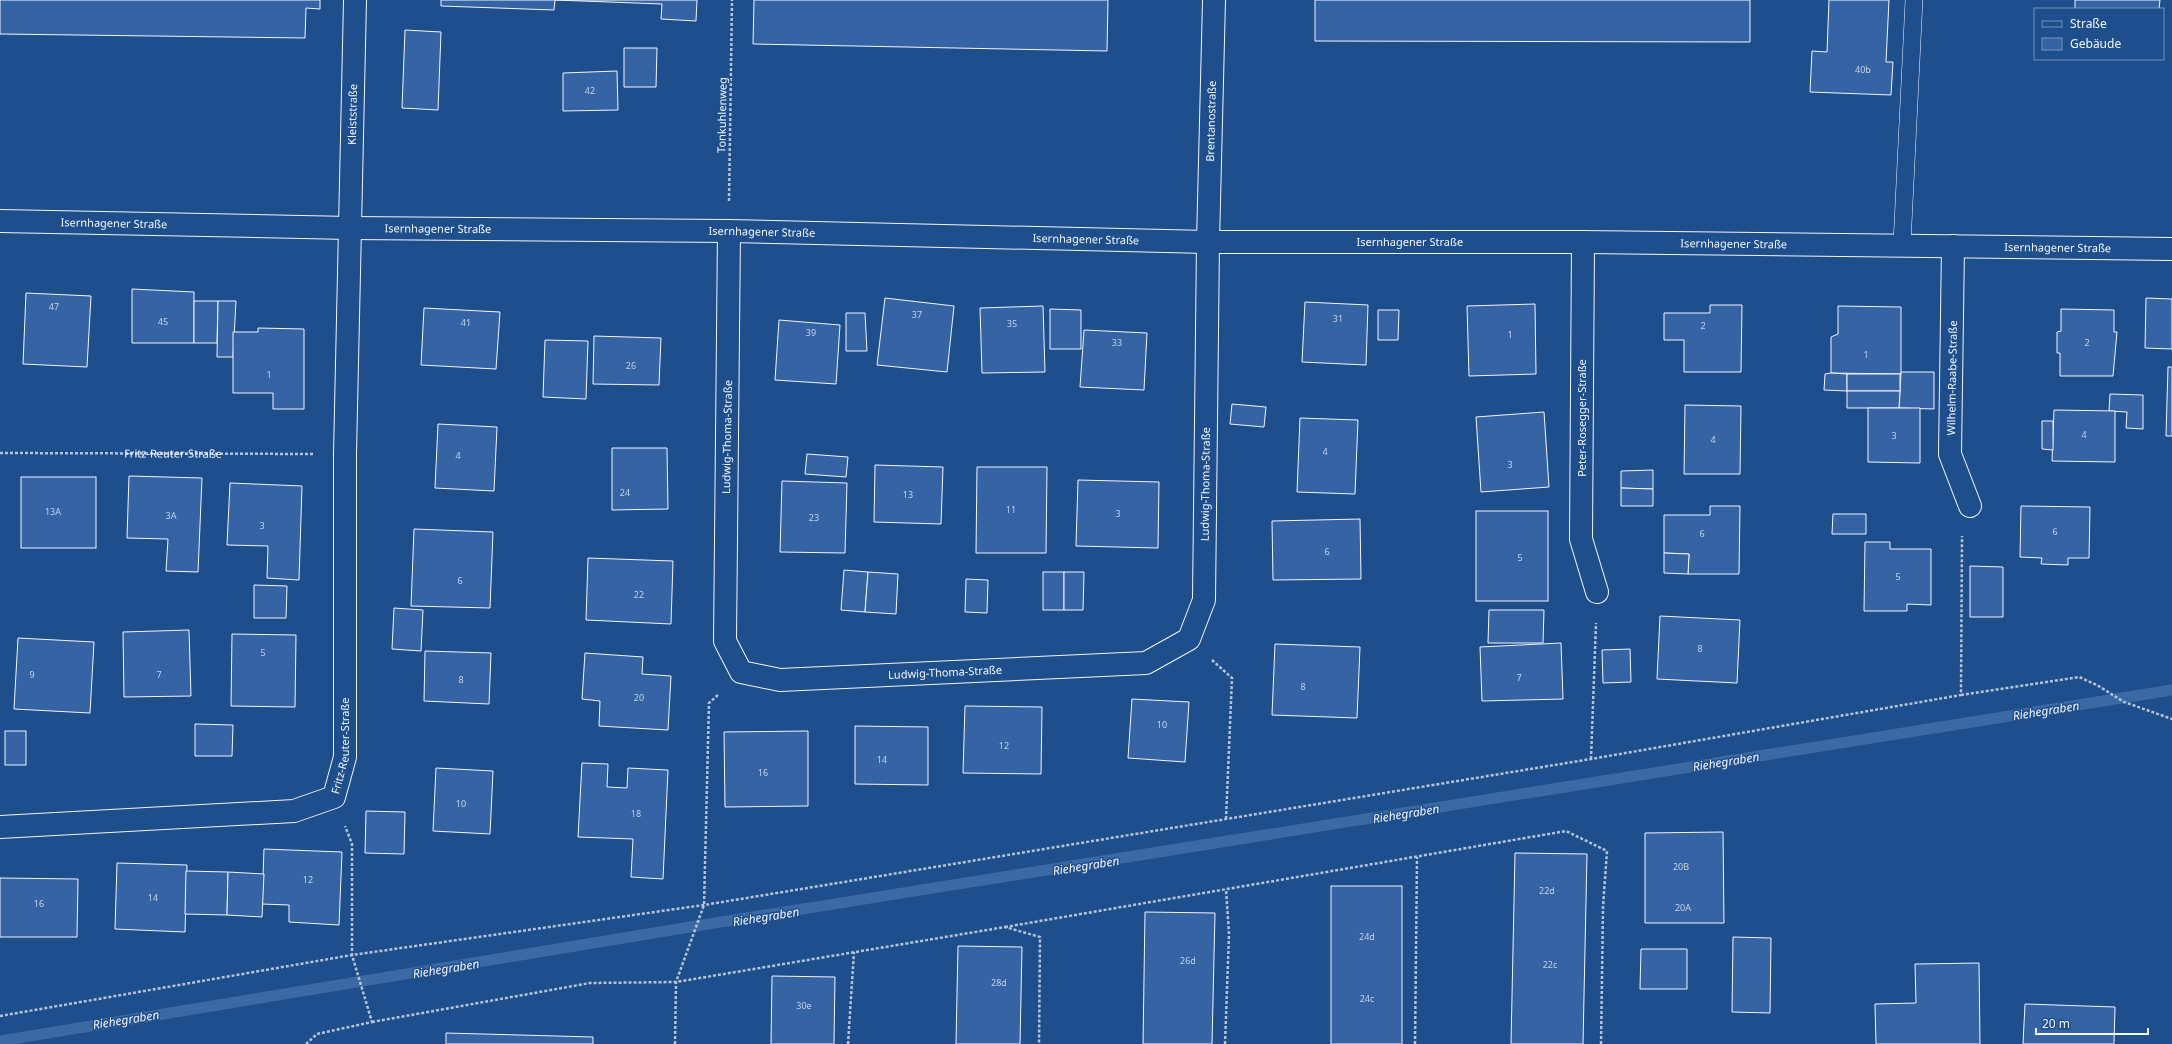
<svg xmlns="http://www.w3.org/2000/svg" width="2172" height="1044" font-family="'Noto Sans',sans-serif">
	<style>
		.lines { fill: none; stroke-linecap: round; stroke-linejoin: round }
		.stream { stroke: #3b69a3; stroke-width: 11 }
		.building { fill: #3563a3; stroke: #f2f6ff }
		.service-casing { stroke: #f2f6ff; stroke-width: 18 }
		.minor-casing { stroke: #f2f6ff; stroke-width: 24 }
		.path { stroke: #b3c4dc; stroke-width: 2.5; stroke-dasharray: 3 2; stroke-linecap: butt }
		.service { stroke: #1f4e8c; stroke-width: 17 }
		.minor { stroke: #1f4e8c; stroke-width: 22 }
		.labels { text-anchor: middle; stroke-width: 3; stroke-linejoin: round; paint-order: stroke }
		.number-label { font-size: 9px; fill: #c3d1e8 }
		.street-label { font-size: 11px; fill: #f2f6ff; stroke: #1f4e8c }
		.water-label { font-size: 12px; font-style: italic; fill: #f2f6ff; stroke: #1f4e8c }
	</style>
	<rect width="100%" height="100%" fill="#1f4e8c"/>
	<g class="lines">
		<!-- stream -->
		<path class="stream" d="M 0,1041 L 696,926 L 2172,690"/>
	</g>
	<!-- building -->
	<g class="building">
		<path d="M 0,0 L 320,0 L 320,9 L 306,8 L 305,38 L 0,34 Z"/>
		<path d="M 441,0 L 697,0 L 696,21 L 661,19 L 662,4 L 555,0 L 554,10 L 441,6 Z"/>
		<path d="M 754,0 L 1108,0 L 1107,51 L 753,44 Z"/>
		<path d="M 1315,0 L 1750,0 L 1750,42 L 1315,41 Z"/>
		<path d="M 1829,0 L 1889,0 L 1886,62 L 1893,62 L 1891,95 L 1810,92 L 1812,51 L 1827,52 Z"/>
		<path d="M 2075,0 L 2160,0 L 2159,9 L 2075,9 Z"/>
		<path d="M 405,30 L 441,32 L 438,110 L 402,108 Z"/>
		<path d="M 624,48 L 657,48 L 656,87 L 624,87 Z"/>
		<path d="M 617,71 L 618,110 L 563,111 L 563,73 Z"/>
		<path d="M 132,289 L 194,292 L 194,343 L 132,343 Z"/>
		<path d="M 26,293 L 91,296 L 87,367 L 23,364 Z"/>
		<path d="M 885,298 L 954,306 L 947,372 L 877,365 Z"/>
		<path d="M 2146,298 L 2172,299 L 2172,349 L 2145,348 Z"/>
		<path d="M 194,301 L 218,301 L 217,343 L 194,343 Z"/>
		<path d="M 218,301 L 236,301 L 233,357 L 217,357 Z"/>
		<path d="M 1305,302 L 1368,305 L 1366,365 L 1302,362 Z"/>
		<path d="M 1535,304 L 1536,374 L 1469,376 L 1467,306 Z"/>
		<path d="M 1710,305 L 1742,305 L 1741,372 L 1684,372 L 1684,340 L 1664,340 L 1664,313 L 1710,313 Z"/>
		<path d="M 1043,306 L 1045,372 L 982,373 L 980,308 Z"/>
		<path d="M 1838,306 L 1901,307 L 1901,374 L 1831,373 L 1831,337 L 1838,334 Z"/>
		<path d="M 424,308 L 500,312 L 496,369 L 421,365 Z"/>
		<path d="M 1050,309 L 1081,310 L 1081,349 L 1050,349 Z"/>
		<path d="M 2061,309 L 2114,310 L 2114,332 L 2117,332 L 2113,376 L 2060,376 L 2060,353 L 2057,353 L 2057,332 L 2061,331 Z"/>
		<path d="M 1378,310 L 1399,310 L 1398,340 L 1378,340 Z"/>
		<path d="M 846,313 L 865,313 L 867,351 L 846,351 Z"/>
		<path d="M 779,320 L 840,325 L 836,384 L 775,380 Z"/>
		<path d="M 258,328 L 304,329 L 304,409 L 273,409 L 273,393 L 233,393 L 233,332 L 258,332 Z"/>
		<path d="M 1084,330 L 1147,333 L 1144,390 L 1080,387 Z"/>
		<path d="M 594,336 L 661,338 L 659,385 L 593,384 Z"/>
		<path d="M 545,340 L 588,341 L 586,399 L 543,397 Z"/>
		<path d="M 2168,367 L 2172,367 L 2172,436 L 2166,436 Z"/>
		<path d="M 1901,372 L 1934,372 L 1934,409 L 1899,408 Z"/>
		<path d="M 1831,373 L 1847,374 L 1847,391 L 1824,390 L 1825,374 Z"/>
		<rect x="1847" y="374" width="53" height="17"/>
		<path d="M 1847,391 L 1900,391 L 1899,408 L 1847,408 Z"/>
		<path d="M 2110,394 L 2143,395 L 2143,429 L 2126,428 L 2127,412 L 2109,411 Z"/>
		<path d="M 1232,404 L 1266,407 L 1264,427 L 1230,424 Z"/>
		<path d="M 1685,405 L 1741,406 L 1740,474 L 1684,474 Z"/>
		<path d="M 1868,408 L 1920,408 L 1920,463 L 1868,462 Z"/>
		<path d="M 2054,410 L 2115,411 L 2115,462 L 2052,461 Z"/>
		<path d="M 1544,412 L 1549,487 L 1481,492 L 1476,417 Z"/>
		<path d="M 1300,418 L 1358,420 L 1355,494 L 1297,492 Z"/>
		<path d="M 2042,421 L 2053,421 L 2053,450 L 2042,449 Z"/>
		<path d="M 438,424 L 497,427 L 494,491 L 435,488 Z"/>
		<path d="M 612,448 L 667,448 L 668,509 L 612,510 Z"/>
		<path d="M 807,454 L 848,457 L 846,477 L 805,474 Z"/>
		<path d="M 875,465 L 943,467 L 941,524 L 874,522 Z"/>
		<path d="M 977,467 L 1047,467 L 1046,553 L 976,553 Z"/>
		<path d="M 1653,470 L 1653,489 L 1621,488 L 1621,471 Z"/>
		<path d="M 129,476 L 202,478 L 198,572 L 166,571 L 168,539 L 127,538 Z"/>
		<rect x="21" y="477" width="75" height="71"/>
		<path d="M 1078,480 L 1159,482 L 1158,548 L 1076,546 Z"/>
		<path d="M 782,481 L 847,483 L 845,553 L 780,552 Z"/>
		<path d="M 230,483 L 302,486 L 299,580 L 267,578 L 268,546 L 227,545 Z"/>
		<path d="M 1621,488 L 1653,489 L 1653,506 L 1621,506 Z"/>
		<path d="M 1710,506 L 1740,506 L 1739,574 L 1688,574 L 1689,554 L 1664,553 L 1664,515 L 1710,515 Z"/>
		<path d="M 2021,506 L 2090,507 L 2089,558 L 2068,558 L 2068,565 L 2041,564 L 2042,558 L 2020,557 Z"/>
		<rect x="1476" y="511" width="72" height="90"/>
		<path d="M 1833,514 L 1866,514 L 1866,534 L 1832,534 Z"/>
		<path d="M 1360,519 L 1361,579 L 1273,580 L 1272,521 Z"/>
		<path d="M 414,529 L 493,532 L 490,608 L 411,606 Z"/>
		<path d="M 1865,542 L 1890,542 L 1890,549 L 1931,549 L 1931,605 L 1907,604 L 1907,611 L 1864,611 Z"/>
		<path d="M 1664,553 L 1689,554 L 1688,574 L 1664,573 Z"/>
		<path d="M 588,558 L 673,561 L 671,624 L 586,620 Z"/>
		<path d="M 1970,566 L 2003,567 L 2003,617 L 1970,617 Z"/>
		<path d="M 844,570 L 868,572 L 865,612 L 841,610 Z"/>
		<path d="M 868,572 L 898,574 L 896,614 L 865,612 Z"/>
		<rect x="1043" y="572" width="21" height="38"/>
		<path d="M 1064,572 L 1084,572 L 1083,610 L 1064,610 Z"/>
		<path d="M 966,579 L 988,580 L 987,613 L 965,612 Z"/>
		<path d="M 254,585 L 287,586 L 286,618 L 254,618 Z"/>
		<path d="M 394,608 L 423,610 L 421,651 L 392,649 Z"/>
		<path d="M 1489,610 L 1544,610 L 1543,643 L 1488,643 Z"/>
		<path d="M 1660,616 L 1740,620 L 1737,683 L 1657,679 Z"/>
		<path d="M 189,630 L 191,696 L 124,697 L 123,632 Z"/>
		<path d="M 232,634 L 296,635 L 295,707 L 231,706 Z"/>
		<path d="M 18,638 L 94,642 L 90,713 L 14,709 Z"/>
		<path d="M 1561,643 L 1563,699 L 1482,701 L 1480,647 Z"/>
		<path d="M 1275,644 L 1360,647 L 1357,718 L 1272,715 Z"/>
		<path d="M 1630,649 L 1631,682 L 1603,683 L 1602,650 Z"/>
		<path d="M 425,651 L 491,653 L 489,704 L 424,701 Z"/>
		<path d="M 585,653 L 643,657 L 642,674 L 671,676 L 668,730 L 599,726 L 600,701 L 582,699 Z"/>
		<path d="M 1132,699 L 1189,702 L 1185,762 L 1128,758 Z"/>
		<path d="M 965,706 L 1042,707 L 1041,774 L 963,773 Z"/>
		<path d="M 195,724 L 233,725 L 232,756 L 195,756 Z"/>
		<path d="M 855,726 L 928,727 L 928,785 L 855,784 Z"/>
		<rect x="5" y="731" width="21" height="34"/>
		<path d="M 808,731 L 808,806 L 725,807 L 724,732 Z"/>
		<path d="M 582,763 L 608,764 L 607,787 L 627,788 L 628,768 L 668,770 L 663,879 L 631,877 L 633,839 L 578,837 Z"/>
		<path d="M 436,768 L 493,771 L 490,834 L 433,831 Z"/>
		<path d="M 366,811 L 405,812 L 404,854 L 365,853 Z"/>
		<path d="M 1723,832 L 1724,923 L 1645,923 L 1645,833 Z"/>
		<path d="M 264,849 L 342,852 L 339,925 L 289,922 L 289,905 L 262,904 Z"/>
		<path d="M 1515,853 L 1587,854 L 1583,1044 L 1511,1044 Z"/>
		<path d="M 117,863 L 187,865 L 185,932 L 115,929 Z"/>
		<path d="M 186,871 L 228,872 L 227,915 L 185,914 Z"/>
		<path d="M 228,872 L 264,874 L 262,917 L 227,915 Z"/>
		<path d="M 0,878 L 78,879 L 77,937 L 0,937 Z"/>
		<rect x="1331" y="886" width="71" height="158"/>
		<path d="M 1145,912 L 1215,913 L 1212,1044 L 1143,1044 Z"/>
		<path d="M 1733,937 L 1771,938 L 1770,1013 L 1732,1012 Z"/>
		<path d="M 958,946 L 1022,947 L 1020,1044 L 956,1044 Z"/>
		<path d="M 1641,949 L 1687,949 L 1687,989 L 1640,989 Z"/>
		<path d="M 1979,963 L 1980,1044 L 1876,1044 L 1875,1004 L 1916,1003 L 1915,964 Z"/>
		<path d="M 772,976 L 835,977 L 834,1044 L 771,1044 Z"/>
		<path d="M 2025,1004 L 2115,1007 L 2114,1044 L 2023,1044 Z"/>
		<path d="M 446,1033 L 593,1037 L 593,1044 L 446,1044 Z"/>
	</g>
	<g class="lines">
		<!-- service casing -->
		<g class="service-casing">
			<path id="service" d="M 1902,244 L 1914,0"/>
		</g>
		<!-- minor casing -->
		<g class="minor-casing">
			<g id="minor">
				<path id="s2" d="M 0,221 L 350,228 L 729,231 L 1208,242 L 1583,242 L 2172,249"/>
				<path id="s3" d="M 729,231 L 725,641 L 741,672 L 780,680 L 1146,663 L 1189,639 L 1204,600 L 1208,242 L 1214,0"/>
				<path d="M 1583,242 L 1581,539 L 1597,592"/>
				<path d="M 1953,246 L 1950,454 L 1970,506"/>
				<path id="s4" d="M 0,827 L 294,811 L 334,797 L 345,757 L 345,454 L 355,0"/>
			</g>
		</g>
		<!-- path -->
		<g class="path">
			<path d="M 729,201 L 732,0"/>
			<path id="s1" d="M 0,453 L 313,454"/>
			<path d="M 1212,660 L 1232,678 L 1226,819"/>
			<path d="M 1961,695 L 2079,677 L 2097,685 L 2124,702 L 2172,719"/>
			<path d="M 1591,759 L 1596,623"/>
			<path d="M 1005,927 L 1566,831 L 1607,851 L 1603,907 L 1601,1044"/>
			<path d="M 0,1016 L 352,955 L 704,905 L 1591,759 L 1961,695 L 1962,536"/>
			<path d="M 372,1022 L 590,983 L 676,982 L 1005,927 L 1040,937 L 1039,1044"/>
			<path d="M 306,1044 L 317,1034 L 372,1022 L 352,955 L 352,844 L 345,826"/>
			<path d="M 675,1044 L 676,982 L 704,905 L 709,703 L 719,694"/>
			<path d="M 848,1044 L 854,952"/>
			<path d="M 1225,1044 L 1229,934 L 1226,889"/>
			<path d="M 1415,1044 L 1417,857"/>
		</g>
		<!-- service -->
		<use href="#service" class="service"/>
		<!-- minor -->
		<use href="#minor" class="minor"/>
	</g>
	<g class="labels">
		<!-- number labels -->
		<g class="number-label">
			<text x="1863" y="73">40b</text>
			<text x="590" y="94">42</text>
			<text x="54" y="310">47</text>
			<text x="917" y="318">37</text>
			<text x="1338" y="322">31</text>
			<text x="163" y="325">45</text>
			<text x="466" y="326">41</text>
			<text x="1012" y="327">35</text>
			<text x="1703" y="329">2</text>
			<text x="811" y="336">39</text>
			<text x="1510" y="338">1</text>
			<text x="1117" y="346">33</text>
			<text x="2087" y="346">2</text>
			<text x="1866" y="358">1</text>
			<text x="631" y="369">26</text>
			<text x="269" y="378">1</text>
			<text x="2084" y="438">4</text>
			<text x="1894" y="439">3</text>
			<text x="1713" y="443">4</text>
			<text x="1325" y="455">4</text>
			<text x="458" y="459">4</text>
			<text x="1510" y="468">3</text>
			<text x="625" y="496">24</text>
			<text x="908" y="498">13</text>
			<text x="1011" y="513">11</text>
			<text x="53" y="515">13A</text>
			<text x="1118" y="517">3</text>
			<text x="171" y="519">3A</text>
			<text x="814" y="521">23</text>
			<text x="262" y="529">3</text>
			<text x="2055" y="535">6</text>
			<text x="1702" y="537">6</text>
			<text x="1327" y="555">6</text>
			<text x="1520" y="561">5</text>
			<text x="1898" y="580">5</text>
			<text x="460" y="584">6</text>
			<text x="639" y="598">22</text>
			<text x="1700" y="652">8</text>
			<text x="263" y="656">5</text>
			<text x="32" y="678">9</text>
			<text x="159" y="678">7</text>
			<text x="1519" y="681">7</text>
			<text x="461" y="683">8</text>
			<text x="1303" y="690">8</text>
			<text x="639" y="701">20</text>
			<text x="1162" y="728">10</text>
			<text x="1004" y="749">12</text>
			<text x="882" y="763">14</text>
			<text x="763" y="776">16</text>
			<text x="461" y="807">10</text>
			<text x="636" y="817">18</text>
			<text x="1681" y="870">20B</text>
			<text x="308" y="883">12</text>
			<text x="1547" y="894">22d</text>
			<text x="153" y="901">14</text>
			<text x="39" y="907">16</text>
			<text x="1683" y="911">20A</text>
			<text x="1367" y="940">24d</text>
			<text x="1188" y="964">26d</text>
			<text x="1550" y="968">22c</text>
			<text x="999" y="986">28d</text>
			<text x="1367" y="1002">24c</text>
			<text x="804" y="1009">30e</text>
		</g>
		<!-- street labels -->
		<g class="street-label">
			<text dy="4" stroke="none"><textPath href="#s4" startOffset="1021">Kleiststraße</textPath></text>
			<text transform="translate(722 115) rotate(-89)" y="4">Tonkuhlenweg</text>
			<text dy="4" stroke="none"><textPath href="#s3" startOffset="1421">Brentanostraße</textPath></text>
			<text dy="4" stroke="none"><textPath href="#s2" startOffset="114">Isernhagener Straße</textPath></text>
			<text dy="4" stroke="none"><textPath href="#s2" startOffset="438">Isernhagener Straße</textPath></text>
			<text dy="4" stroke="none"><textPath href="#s2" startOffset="762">Isernhagener Straße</textPath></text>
			<text dy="4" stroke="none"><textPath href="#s2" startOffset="1086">Isernhagener Straße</textPath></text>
			<text dy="4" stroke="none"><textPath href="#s2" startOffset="1410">Isernhagener Straße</textPath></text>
			<text dy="4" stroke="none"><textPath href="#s2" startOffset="1734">Isernhagener Straße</textPath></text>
			<text dy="4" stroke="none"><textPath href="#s2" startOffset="2058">Isernhagener Straße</textPath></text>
			<text transform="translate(1952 378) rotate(-89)" y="4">Wilhelm-Raabe-Straße</text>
			<text transform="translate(1582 418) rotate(-90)" y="4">Peter-Rosegger-Straße</text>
			<text transform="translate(727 437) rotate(-89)" y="4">Ludwig-Thoma-Straße</text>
			<text dy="4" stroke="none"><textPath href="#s1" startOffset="173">Fritz-Reuter-Straße</textPath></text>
			<text dy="4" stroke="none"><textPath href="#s3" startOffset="1058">Ludwig-Thoma-Straße</textPath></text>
			<text dy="4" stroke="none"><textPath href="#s3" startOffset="650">Ludwig-Thoma-Straße</textPath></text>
			<text dy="4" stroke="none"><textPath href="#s4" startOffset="389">Fritz-Reuter-Straße</textPath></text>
		</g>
		<!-- water labels -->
		<g class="water-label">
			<text transform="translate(2046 711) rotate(-9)" y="4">Riehegraben</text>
			<text transform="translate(1726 762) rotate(-9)" y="4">Riehegraben</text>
			<text transform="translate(1406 814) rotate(-9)" y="4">Riehegraben</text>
			<text transform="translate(1086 866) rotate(-9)" y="4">Riehegraben</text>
			<text transform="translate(766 917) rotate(-9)" y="4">Riehegraben</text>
			<text transform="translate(446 969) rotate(-9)" y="4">Riehegraben</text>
			<text transform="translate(126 1020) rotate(-9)" y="4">Riehegraben</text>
		</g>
	</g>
	<!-- legend -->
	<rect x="2034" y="8" width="130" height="52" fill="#1f4e8c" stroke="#7391ba"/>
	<rect x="2042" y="21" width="20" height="6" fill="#1f4e8c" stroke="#7391ba"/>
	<text x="2070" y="28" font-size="12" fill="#f2f6ff">Straße</text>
	<rect x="2042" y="38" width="20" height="12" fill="#3563a3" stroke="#7391ba"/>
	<text x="2070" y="48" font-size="12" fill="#f2f6ff">Gebäude</text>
	<!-- scale -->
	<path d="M2036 1028v6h112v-6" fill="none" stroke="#f2f6ff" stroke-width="2"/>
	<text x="2042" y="1028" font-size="12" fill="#f2f6ff" stroke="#1f4e8c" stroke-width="3" paint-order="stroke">20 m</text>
</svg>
